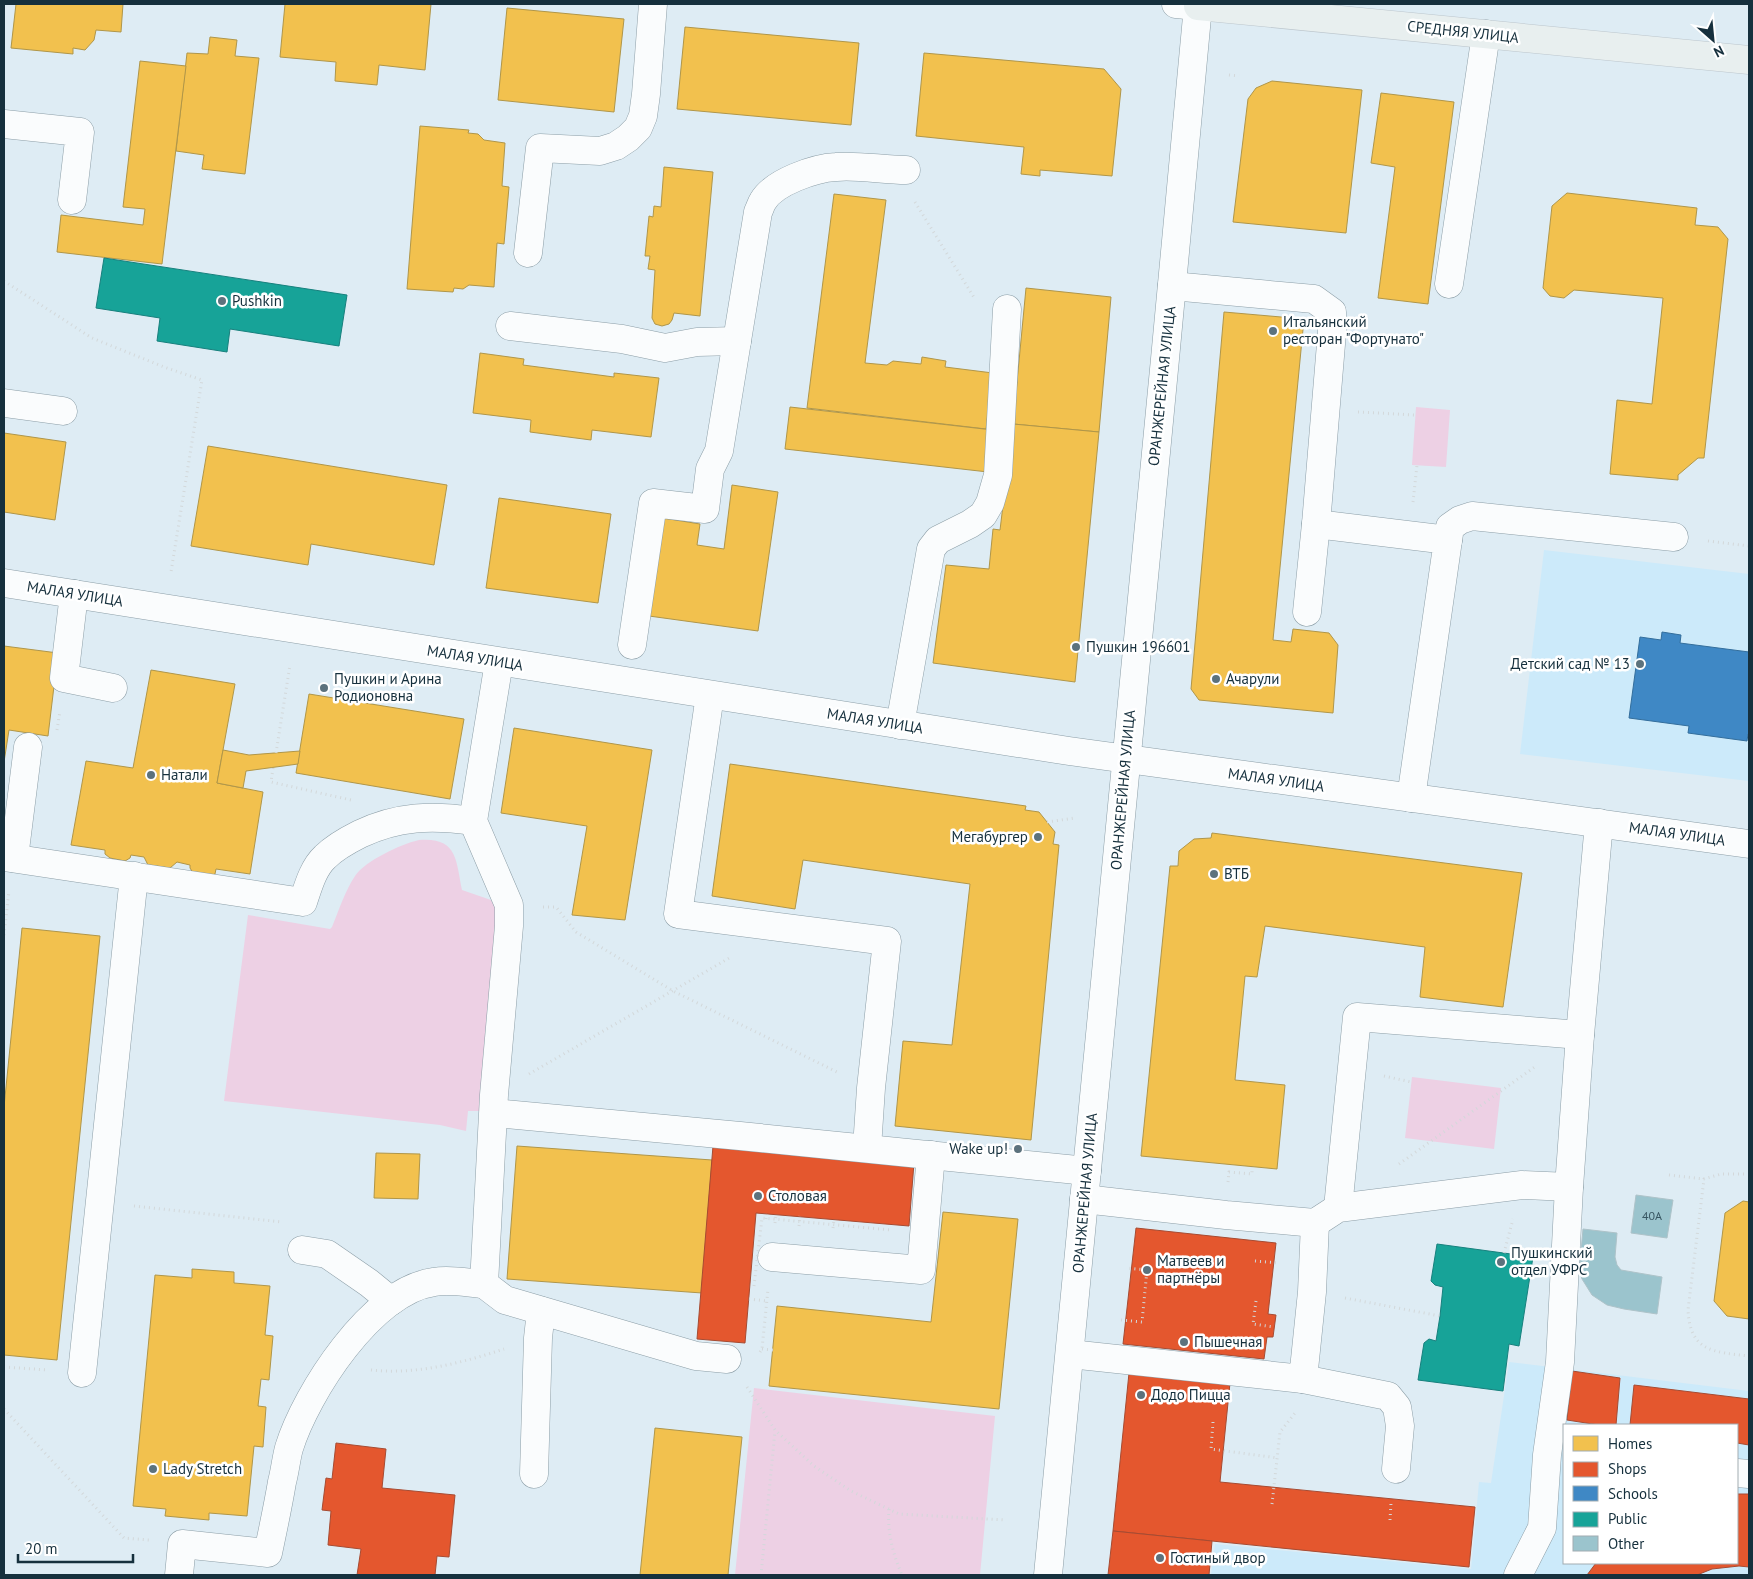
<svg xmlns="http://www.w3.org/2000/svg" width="1753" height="1579" font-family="'PT Sans',sans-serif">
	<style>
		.built { fill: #cceafa; fill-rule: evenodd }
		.green { fill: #edd0e4 }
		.homes { fill: #f2c14e; stroke: #b09649 }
		.shops { fill: #e4572e; stroke: #a64b32 }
		.schools { fill: #3f88c5; stroke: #336e9c }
		.public { fill: #17a398; stroke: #17807d }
		.building { fill: #9bc4cd; stroke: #aec3c9 }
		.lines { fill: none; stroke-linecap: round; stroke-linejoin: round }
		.minor-casing { stroke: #8c9ea7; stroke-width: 29 }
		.major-casing { stroke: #bcc6cd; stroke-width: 29 }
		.path { stroke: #d3d8da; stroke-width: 3; stroke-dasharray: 1 4; stroke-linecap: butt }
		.minor { stroke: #fafcfd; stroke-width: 28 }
		.major { stroke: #e8efef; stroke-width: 28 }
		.path-bridge { stroke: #d3d8da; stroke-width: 3; stroke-dasharray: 1 4; stroke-linecap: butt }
		.poi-dot { fill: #5c727d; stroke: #fff; stroke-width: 2 }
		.labels { text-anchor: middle; stroke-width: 5; stroke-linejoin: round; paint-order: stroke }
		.number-label { font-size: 12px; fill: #375561 }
		.street-label { font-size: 15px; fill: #16303d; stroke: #fff }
		.poi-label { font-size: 15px; fill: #16303d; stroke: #fff; text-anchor: start }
	</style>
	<rect width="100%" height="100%" fill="#deecf4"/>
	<!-- built -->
	<g class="built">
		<path d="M 1544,550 L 1749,574 L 1749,781 L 1520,754 Z"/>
		<path d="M 1509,1362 L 1749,1391 L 1749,1575 L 1211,1575 L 1215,1544 L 1471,1569 L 1479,1482 L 1491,1483 ZM 1564,1425 L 1737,1425 L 1737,1563 L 1564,1563 Z"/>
	</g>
	<!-- green -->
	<g class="green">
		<path d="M 1416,407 L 1450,410 L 1446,467 L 1412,465 Z"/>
		<path d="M 419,840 C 457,837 456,859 462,890 L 491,900 L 499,913 L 480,1111 L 468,1111 L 466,1131 L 440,1125 L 224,1101 L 248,915 L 330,929 L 332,927 C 339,910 345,891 355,876 C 365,861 401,844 419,840 Z"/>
		<path d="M 1412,1077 L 1501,1088 L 1494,1149 L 1405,1138 Z"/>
		<path d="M 754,1388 L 995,1416 L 980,1575 L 735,1575 Z"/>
	</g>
	<!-- homes -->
	<g class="homes">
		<path d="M 16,4 L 123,4 L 121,32 L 96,30 L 94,40 L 85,50 L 73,48 L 73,54 L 11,48 Z"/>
		<path d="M 285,4 L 431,4 L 425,70 L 379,65 L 377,85 L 335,81 L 336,62 L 280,57 Z"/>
		<path d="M 507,8 L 624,19 L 614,112 L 498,100 Z"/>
		<path d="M 685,27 L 859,43 L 851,125 L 677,109 Z"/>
		<path d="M 210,37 L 237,40 L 235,56 L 259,58 L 245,174 L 202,169 L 204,155 L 176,151 L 187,53 L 208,54 Z"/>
		<path d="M 924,53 L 1104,69 L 1121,89 L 1112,176 L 1040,170 L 1040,176 L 1021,174 L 1024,147 L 916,136 Z"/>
		<path d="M 140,61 L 186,66 L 162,264 L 57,252 L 61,215 L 143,225 L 145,209 L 123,207 Z"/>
		<path d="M 1272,81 L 1362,90 L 1346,233 L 1233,222 L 1248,99 L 1256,88 Z"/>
		<path d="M 1381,93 L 1454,102 L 1428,304 L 1378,298 L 1395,167 L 1371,163 Z"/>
		<path d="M 420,126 L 469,130 L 468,133 L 478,134 L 484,140 L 505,143 L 502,186 L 509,187 L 504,244 L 497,243 L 494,287 L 469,285 L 463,289 L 454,288 L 453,292 L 407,289 Z"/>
		<path d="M 664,167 L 713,172 L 700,316 L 674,313 L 672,320 L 669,324 L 662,326 L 655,324 L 652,318 L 655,270 L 648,269 L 650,256 L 645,256 L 649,216 L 653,217 L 654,206 L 661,207 Z"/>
		<path d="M 1567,193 L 1697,208 L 1695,225 L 1718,227 L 1728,239 L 1704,458 L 1698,458 L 1678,475 L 1678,480 L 1610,474 L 1617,400 L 1652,404 L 1663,298 L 1574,290 L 1564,298 L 1550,296 L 1543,288 L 1552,206 Z"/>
		<path d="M 834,194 L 886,200 L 865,363 L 887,365 L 893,361 L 921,364 L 922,357 L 946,361 L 945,367 L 993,373 L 986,429 L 807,408 Z"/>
		<path d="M 1026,288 L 1111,297 L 1099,432 L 1013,424 Z"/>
		<path d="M 1224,312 L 1304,319 L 1273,640 L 1291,642 L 1293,629 L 1329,633 L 1338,645 L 1333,713 L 1199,700 L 1191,689 Z"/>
		<path d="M 480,353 L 524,359 L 523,365 L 614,377 L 614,373 L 659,378 L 651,437 L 592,430 L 591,440 L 530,432 L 531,420 L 473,413 Z"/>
		<path d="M 790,407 L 993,430 L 988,472 L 785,449 Z"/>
		<path d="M 1013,424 L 1099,432 L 1075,682 L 933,663 L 946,565 L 989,569 L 993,529 L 1000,530 Z"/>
		<path d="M 4,433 L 66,442 L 55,520 L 4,512 Z"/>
		<path d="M 208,446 L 447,485 L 434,565 L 311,544 L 308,565 L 191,546 Z"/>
		<path d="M 732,485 L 778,492 L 758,631 L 649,616 L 663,518 L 700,524 L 697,545 L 724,549 Z"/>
		<path d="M 499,498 L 611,514 L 598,603 L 486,588 Z"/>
		<path d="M 4,646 L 58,653 L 48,736 L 9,730 L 4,762 Z"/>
		<path d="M 151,670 L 235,684 L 217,783 L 263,792 L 250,874 L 216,869 L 215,874 L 209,876 L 193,873 L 190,868 L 190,865 L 177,862 L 170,868 L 148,865 L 144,857 L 131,855 L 130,858 L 125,861 L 110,858 L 105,854 L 105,850 L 71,845 L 86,761 L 133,768 Z"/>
		<path d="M 309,694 L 464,719 L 450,799 L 296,773 Z"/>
		<path d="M 514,728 L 652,750 L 625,920 L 572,915 L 587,826 L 501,813 Z"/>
		<path d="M 223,750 L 249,755 L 300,751 L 298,764 L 246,771 L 243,788 L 217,783 Z"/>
		<path d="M 730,764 L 1026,806 L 1025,810 L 1039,812 L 1055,832 L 1053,844 L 1059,845 L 1031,1140 L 895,1126 L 903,1041 L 952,1045 L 970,884 L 803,860 L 795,909 L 712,896 Z"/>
		<path d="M 1212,833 L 1522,873 L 1503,1007 L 1420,997 L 1425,947 L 1265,926 L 1257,977 L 1245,976 L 1235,1080 L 1285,1085 L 1277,1169 L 1141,1156 L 1170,866 L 1178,866 L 1179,851 L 1194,839 L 1211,838 Z"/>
		<path d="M 22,928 L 100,936 L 57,1360 L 4,1355 L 4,1107 Z"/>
		<path d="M 517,1146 L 712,1160 L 702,1293 L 507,1279 Z"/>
		<path d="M 376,1153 L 420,1154 L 418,1199 L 374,1198 Z"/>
		<path d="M 1743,1201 L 1749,1202 L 1749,1319 L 1727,1316 L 1714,1301 L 1725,1213 Z"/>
		<path d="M 943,1212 L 1018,1219 L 999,1409 L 769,1386 L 777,1306 L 931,1322 Z"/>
		<path d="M 192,1269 L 234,1272 L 234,1283 L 270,1286 L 265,1335 L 273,1336 L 269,1380 L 261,1379 L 258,1406 L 266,1407 L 263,1447 L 254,1446 L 247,1516 L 209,1513 L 209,1520 L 165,1516 L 166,1509 L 133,1506 L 155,1275 L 192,1278 Z"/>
		<path d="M 655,1428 L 742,1437 L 728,1575 L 640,1575 Z"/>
	</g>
	<!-- shops -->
	<g class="shops">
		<path d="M 713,1146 L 914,1163 L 909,1226 L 756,1213 L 745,1343 L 697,1339 Z"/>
		<path d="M 1136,1228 L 1276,1243 L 1268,1314 L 1276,1315 L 1273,1337 L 1267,1337 L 1264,1359 L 1123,1344 Z"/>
		<path d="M 1572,1371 L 1620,1378 L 1616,1425 L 1599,1425 L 1567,1420 Z"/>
		<path d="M 1129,1373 L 1230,1383 L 1220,1482 L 1475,1507 L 1469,1567 L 1113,1531 Z"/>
		<path d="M 1634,1385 L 1749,1399 L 1749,1445 L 1737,1443 L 1737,1425 L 1630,1425 Z"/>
		<path d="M 336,1443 L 386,1449 L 382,1488 L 455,1495 L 449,1557 L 437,1556 L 435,1575 L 357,1575 L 361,1549 L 328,1545 L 331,1511 L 322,1510 L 326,1478 L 332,1479 Z"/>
		<path d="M 1737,1494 L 1749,1494 L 1749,1567 L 1739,1566 L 1712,1569 L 1697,1575 L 1587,1575 L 1596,1563 L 1737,1563 Z"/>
		<path d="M 1113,1531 L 1212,1541 L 1209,1575 L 1108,1575 Z"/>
	</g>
	<!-- schools -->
	<path class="schools" d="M 1662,632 L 1681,635 L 1680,643 L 1749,652 L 1749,734 L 1748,734 L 1747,741 L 1688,733 L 1689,726 L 1629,718 L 1640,637 L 1661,640 Z"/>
	<!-- public -->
	<g class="public">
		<path d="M 104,258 L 347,295 L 339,346 L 230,329 L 227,352 L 157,341 L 160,318 L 96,308 Z"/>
		<path d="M 1437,1244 L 1533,1257 L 1519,1346 L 1509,1344 L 1503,1391 L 1418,1380 L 1424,1343 L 1429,1339 L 1436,1341 L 1440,1316 L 1443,1287 L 1435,1285 L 1431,1281 Z"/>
	</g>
	<!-- building -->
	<g class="building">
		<path d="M 1636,1195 L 1673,1200 L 1667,1238 L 1631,1233 Z"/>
		<path d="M 1583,1229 L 1617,1233 L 1615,1257 L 1617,1265 L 1621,1270 L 1662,1277 L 1657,1314 L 1624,1309 L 1607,1305 L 1592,1295 L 1582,1279 L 1580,1272 L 1580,1263 Z"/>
	</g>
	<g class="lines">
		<!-- minor casing -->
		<g class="minor-casing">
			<g id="minor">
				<path d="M 4,124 L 80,132 L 72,200"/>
				<path d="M 528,253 L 540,148 L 600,151 L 616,146 L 628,138 L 638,128 L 643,116 L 646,94 L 653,4"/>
				<path d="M 1449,284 L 1486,34"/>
				<path d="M 1172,286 L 1314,299 L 1332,312 L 1332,332 L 1316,524 L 1448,540 L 1411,798"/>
				<path d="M 510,326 L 622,339 L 665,348 L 697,342 L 737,341"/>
				<path d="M 4,403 L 63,411"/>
				<path d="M 1448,540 L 1450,527 L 1460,520 L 1472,516 L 1674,537"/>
				<path d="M 4,583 L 1069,751 L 1749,844"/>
				<path d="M 74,594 L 64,678 L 113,688"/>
				<path d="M 1307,612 L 1316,524"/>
				<path d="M 632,645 L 653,503 L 705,509 L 710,469 L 719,451 L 758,212 C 760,208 761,204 763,201 C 774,182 815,168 836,167 C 859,165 883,170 906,170"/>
				<path d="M 499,662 L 473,821 L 509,905 L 509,926 L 494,1095 L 484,1284 L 505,1300 L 696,1356 L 727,1359"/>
				<path d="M 710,695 L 678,914 L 887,941 L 871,1088 L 867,1148"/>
				<path d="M 900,725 L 931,549 L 938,540 L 970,524 L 983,515 L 990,503 L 998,475 L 1007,309"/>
				<path d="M 4,857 L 303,902 C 308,887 313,868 325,857 C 334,848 348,840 360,834 C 398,816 432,815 473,821"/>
				<path d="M 14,858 L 28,747"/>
				<path d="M 494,1113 L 740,1136 L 1087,1171"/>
				<path d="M 1084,1199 L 1226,1215 L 1315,1223 L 1338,1208 L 1522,1185 L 1569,1187 L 1580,1035 L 1599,823"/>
				<path d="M 1338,1208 L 1357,1017 L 1580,1035"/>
				<path d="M 302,1250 L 327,1254 L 369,1283 L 391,1301"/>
				<path d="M 772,1257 L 921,1270 L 931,1155"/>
				<path d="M 1070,1354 L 1303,1379 L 1312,1292 L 1315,1223"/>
				<path d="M 82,1373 L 134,876"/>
				<path d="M 1303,1379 L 1388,1396 L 1397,1407 L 1400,1426 L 1396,1469"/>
				<path d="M 1737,1473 L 1749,1474"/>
				<path d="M 534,1474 L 538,1338 L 541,1311"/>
				<path d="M 179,1575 L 182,1544 L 268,1553 C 273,1529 278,1506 282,1482 C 285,1471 286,1459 289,1448 C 306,1393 372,1290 434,1282 C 450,1279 468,1283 484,1284"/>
				<path d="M 1048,1575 L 1165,359 L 1198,6 L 1176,4"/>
				<path d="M 1518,1575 L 1542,1528 L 1547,1455 L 1560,1362 L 1569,1187"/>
			</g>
		</g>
		<!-- major casing -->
		<g class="major-casing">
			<path id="major" d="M 1198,4 L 1198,6 L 1749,60"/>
		</g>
		<!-- path -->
		<g class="path">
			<path d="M 1229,75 L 1239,76"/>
			<path d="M 915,202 L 975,299"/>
			<path d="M 4,281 L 92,338 L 164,367 L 202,380 L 171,572"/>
			<path d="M 1358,412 L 1415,415"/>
			<path d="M 1413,502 L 1417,465"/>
			<path d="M 1708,541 L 1749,546"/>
			<path d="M 57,730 L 60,711"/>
			<path d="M 276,753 L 290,665"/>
			<path d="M 273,768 L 271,782 L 351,800"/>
			<path d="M 1047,822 L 1075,818"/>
			<path d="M 543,907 L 556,907 L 576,932 L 673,991 L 839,1073"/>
			<path d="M 4,935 L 9,891"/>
			<path d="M 529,1074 L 731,957"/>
			<path d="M 1384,1076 L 1411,1082"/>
			<path d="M 1399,1164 L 1536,1066"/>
			<path d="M 1749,1174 L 1721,1174 L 1704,1179 L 1688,1310 C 1690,1352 1714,1352 1749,1356"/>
			<path d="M 1669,1175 L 1704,1179"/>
			<path d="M 1228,1182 L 1229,1172 L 1252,1174 L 1252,1167"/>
			<path d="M 134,1206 L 282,1222"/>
			<path d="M 766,1219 L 767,1214"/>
			<path d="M 775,1223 L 776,1214"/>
			<path d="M 799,1226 L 800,1216"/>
			<path d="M 833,1228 L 834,1219"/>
			<path d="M 1504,1253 L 1513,1219"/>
			<path d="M 1255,1261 L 1279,1263"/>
			<path d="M 1345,1298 L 1440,1316"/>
			<path d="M 749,1299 L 767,1301"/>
			<path d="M 1256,1301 L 1253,1324 L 1274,1327"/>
			<path d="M 1121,1320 L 1142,1322 L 1147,1270 L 1126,1268"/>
			<path d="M 762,1349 L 773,1350"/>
			<path d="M 760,1352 L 762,1349 L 768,1289"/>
			<path d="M 4,1367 L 48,1370"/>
			<path d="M 371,1370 C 415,1375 462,1363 504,1349"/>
			<path d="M 747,1387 L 775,1430 L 814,1466 L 851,1491 L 899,1514 L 1006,1520"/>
			<path d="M 4,1409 L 124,1538 L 149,1540"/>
			<path d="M 1213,1422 L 1211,1449 L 1278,1458"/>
			<path d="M 1272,1504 L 1280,1432 L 1295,1413"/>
			<path d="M 889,1509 C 887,1532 893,1554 902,1575"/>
			<path d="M 1390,1520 L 1391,1503"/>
			<path d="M 761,1575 L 775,1431"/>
		</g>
		<!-- minor -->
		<use href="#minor" class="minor"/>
		<!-- major -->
		<use href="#major" class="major"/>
		<!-- path-bridge -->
		<path class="path-bridge" d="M 754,1286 L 762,1218 L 891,1230"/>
	</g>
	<!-- markers -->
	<g class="poi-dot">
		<circle cx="222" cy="301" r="5"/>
		<circle cx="1273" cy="331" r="5"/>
		<circle cx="1076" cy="647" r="5"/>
		<circle cx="1640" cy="664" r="5"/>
		<circle cx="1216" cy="679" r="5"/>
		<circle cx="324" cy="688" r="5"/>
		<circle cx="151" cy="775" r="5"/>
		<circle cx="1038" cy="837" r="5"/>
		<circle cx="1214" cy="874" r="5"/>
		<circle cx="1018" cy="1149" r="5"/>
		<circle cx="758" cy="1196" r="5"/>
		<circle cx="1501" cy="1262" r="5"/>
		<circle cx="1147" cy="1270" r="5"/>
		<circle cx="1184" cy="1342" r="5"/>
		<circle cx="1141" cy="1395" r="5"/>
		<circle cx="153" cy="1469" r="5"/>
		<circle cx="1160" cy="1558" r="5"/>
	</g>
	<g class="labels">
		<!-- number labels -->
		<g class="number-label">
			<text x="1652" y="1220">40А</text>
		</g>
		<!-- street labels -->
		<g class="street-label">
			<text transform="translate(1463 32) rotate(6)" y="5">СРЕДНЯЯ УЛИЦА</text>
			<text transform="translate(1162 386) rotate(-84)" y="5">ОРАНЖЕРЕЙНАЯ УЛИЦА</text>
			<text transform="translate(75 594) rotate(9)" y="5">МАЛАЯ УЛИЦА</text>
			<text transform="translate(475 658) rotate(9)" y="5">МАЛАЯ УЛИЦА</text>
			<text transform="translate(875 721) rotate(9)" y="5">МАЛАЯ УЛИЦА</text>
			<text transform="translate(1276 780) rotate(8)" y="5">МАЛАЯ УЛИЦА</text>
			<text transform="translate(1123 790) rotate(-85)" y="5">ОРАНЖЕРЕЙНАЯ УЛИЦА</text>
			<text transform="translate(1677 834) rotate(8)" y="5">МАЛАЯ УЛИЦА</text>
			<text transform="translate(1085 1193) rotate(-85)" y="5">ОРАНЖЕРЕЙНАЯ УЛИЦА</text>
		</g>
		<!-- poi labels -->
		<g class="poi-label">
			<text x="232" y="306">Pushkin</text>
			<text x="1283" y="327">Итальянский<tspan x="1283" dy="17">ресторан "Фортунато"</tspan></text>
			<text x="1086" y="652">Пушкин 196601</text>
			<text x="1630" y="669" text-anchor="end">Детский сад № 13</text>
			<text x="334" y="684">Пушкин и Арина<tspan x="334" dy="17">Родионовна</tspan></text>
			<text x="1226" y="684">Ачарули</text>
			<text x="161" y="780">Натали</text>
			<text x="1028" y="842" text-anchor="end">Мегабургер</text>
			<text x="1224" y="879">ВТБ</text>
			<text x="1008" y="1154" text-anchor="end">Wake up!</text>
			<text x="768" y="1201">Столовая</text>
			<text x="1511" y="1258">Пушкинский<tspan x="1511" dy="17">отдел УФРС</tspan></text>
			<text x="1157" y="1266">Матвеев и<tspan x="1157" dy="17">партнёры</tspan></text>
			<text x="1194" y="1347">Пышечная</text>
			<text x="1151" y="1400">Додо Пицца</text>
			<text x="163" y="1474">Lady Stretch</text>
			<text x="1170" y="1563">Гостиный двор</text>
		</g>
	</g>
	<!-- border -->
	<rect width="1753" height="1579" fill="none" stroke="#16303d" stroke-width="10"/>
	<!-- legend -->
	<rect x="1563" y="1424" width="175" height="140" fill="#ffffff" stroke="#a2acb1"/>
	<rect x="1573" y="1436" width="25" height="15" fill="#f2c14e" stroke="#a2acb1"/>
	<text x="1608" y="1449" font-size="15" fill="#16303d">Homes</text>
	<rect x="1573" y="1462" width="25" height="15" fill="#e4572e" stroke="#a2acb1"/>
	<text x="1608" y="1474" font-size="15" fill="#16303d">Shops</text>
	<rect x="1573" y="1486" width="25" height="15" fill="#3f88c5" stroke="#a2acb1"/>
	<text x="1608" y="1499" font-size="15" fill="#16303d">Schools</text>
	<rect x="1573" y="1512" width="25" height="15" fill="#17a398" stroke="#a2acb1"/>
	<text x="1608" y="1524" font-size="15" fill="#16303d">Public</text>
	<rect x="1573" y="1536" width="25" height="15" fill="#9bc4cd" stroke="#a2acb1"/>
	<text x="1608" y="1549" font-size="15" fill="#16303d">Other</text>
	<!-- north arrow -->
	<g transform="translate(1713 40) rotate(153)" stroke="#ffffff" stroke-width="4" paint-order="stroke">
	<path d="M0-4L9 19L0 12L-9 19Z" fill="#16303d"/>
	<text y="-8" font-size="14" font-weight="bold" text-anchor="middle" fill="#16303d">N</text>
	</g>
	<!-- scale -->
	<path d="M18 1554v8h115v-8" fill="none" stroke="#16303d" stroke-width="2.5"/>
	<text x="25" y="1554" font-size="15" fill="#16303d" stroke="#ffffff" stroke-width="4" paint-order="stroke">20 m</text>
</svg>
